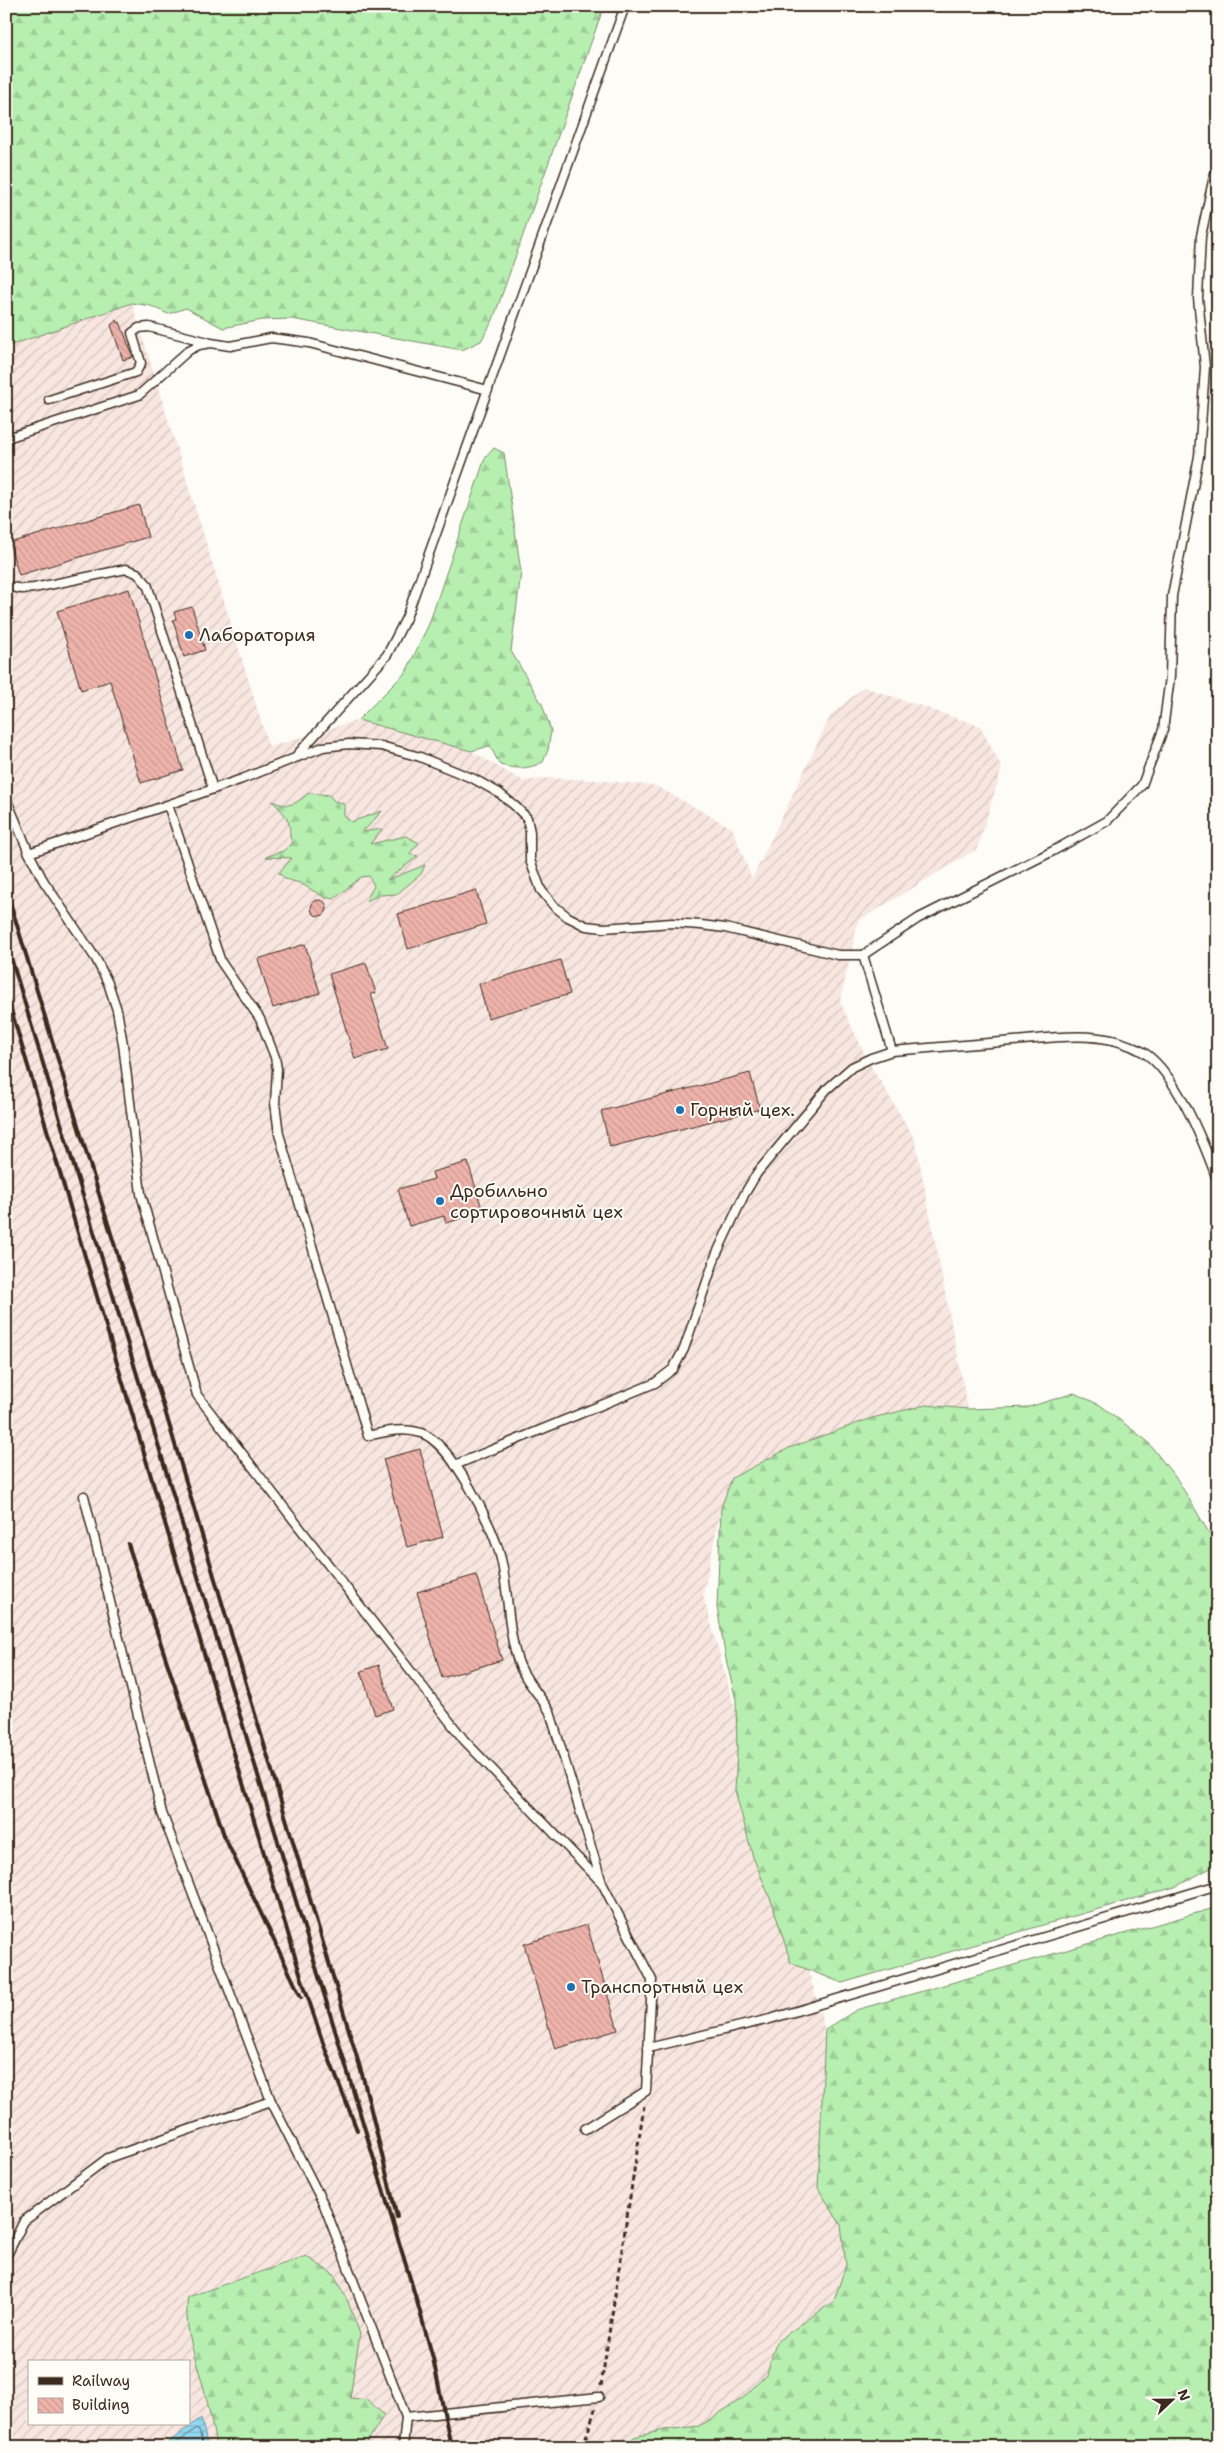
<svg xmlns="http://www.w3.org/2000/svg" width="1224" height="2453" font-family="'Shantell Sans',sans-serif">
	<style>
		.industrial { fill: url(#industrial-furrows); fill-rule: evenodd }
		.forest { fill: url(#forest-firs); stroke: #798c68 }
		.water { fill: url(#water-rules); stroke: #6f939e }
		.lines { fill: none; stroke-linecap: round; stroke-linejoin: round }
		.shore { stroke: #5d7073; stroke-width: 1 }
		.building { fill: url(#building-back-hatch); stroke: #3b2a1e }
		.lane-casing { stroke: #3b2a1e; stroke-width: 11 }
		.path { stroke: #3b2a1e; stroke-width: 3; stroke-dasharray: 5 4; stroke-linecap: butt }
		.lane { stroke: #fdfcf7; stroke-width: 8 }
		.rail { stroke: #3b2a1e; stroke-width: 4 }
		.poi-dot { fill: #1f6fb2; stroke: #fdfcf7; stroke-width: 2 }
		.labels { text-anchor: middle; stroke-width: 4; stroke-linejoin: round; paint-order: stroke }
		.poi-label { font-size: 18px; fill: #3b2a1e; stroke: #fdfcf7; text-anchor: start }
	</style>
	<defs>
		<pattern id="industrial-furrows" width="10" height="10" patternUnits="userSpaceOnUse" patternTransform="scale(1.25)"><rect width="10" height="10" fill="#f8e6e0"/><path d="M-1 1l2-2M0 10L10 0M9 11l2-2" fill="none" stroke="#d6c5c0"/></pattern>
		<pattern id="forest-firs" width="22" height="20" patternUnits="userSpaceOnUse" patternTransform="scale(1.25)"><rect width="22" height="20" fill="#b7efb1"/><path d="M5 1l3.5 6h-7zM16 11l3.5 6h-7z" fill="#9ecd98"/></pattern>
		<pattern id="water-rules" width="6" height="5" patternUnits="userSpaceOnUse" patternTransform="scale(1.25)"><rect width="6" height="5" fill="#91d9f3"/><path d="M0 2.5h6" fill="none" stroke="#7ebad0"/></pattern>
		<pattern id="building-back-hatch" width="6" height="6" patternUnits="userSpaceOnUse" patternTransform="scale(1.25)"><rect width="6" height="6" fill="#eeb3ab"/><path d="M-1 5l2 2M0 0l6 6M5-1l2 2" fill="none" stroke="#cd9a93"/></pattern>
	</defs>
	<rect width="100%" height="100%" fill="#fdfcf7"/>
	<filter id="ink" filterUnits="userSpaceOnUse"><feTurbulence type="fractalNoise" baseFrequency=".02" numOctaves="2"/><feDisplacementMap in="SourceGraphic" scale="10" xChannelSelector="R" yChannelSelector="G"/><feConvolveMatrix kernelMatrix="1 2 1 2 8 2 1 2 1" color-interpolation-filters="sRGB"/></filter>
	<g filter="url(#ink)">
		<!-- industrial -->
		<path class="industrial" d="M 132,303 L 269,747 L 358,720 L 471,751 L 523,781 L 549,778 L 594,780 L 656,786 L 732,828 L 752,879 L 831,715 L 864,687 L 980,726 L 1002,768 L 977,849 L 858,921 L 840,1002 L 868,1061 L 915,1139 L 968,1409 L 926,1405 L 872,1418 L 789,1448 L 732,1478 L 721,1508 L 703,1595 L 825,2030 L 818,2188 L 841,2225 L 846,2265 L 834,2301 L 776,2342 L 767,2374 L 743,2398 L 699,2426 L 664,2430 L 599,2447 L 6,2447 L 6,347 ZM 29,2362 L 189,2362 L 189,2424 L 29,2424 Z"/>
		<!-- forest -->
		<g class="forest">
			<path d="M 6,6 L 604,6 L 493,320 L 481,341 L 462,350 L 292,319 L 262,320 L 223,328 L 186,308 L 168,314 L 151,306 L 132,303 L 6,347 Z"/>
			<path d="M 494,448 L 504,453 L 521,572 L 511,651 L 542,704 L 551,731 L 548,750 L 543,762 C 527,770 516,769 500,765 L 490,746 L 471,751 L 358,720 L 406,672 L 429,624 L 485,458 Z"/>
			<path d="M 309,793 L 329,795 L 334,801 L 344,804 L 344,815 L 351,822 L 382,811 L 363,832 L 382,829 L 370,844 L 406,836 L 419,843 L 409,854 L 418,856 L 387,880 L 425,865 L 421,874 L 397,894 L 380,895 L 366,901 L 374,886 L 369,876 L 361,877 L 334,899 L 324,897 L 300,883 L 285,879 L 279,873 L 292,858 L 266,857 L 283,851 L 293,843 C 288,836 291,832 289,824 C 286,814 279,808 272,801 C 289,809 295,804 309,793 Z"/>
			<path d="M 1074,1393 L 1100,1405 L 1147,1441 L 1179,1482 L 1218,1548 L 1218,1864 L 1175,1887 L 842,1983 L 791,1963 L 772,1903 L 753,1857 L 735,1790 L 737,1752 L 736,1700 L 726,1659 L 717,1607 L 721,1508 L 732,1478 L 789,1448 L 872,1418 L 926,1405 L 968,1409 L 1029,1407 Z"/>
			<path d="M 1218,1907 L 1218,2447 L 623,2447 L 634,2437 L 664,2430 L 699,2426 L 743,2398 L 767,2374 L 776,2342 L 834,2301 L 846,2265 L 841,2225 L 818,2188 L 825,2030 L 856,2010 Z"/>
			<path d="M 306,2256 L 334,2275 L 348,2302 L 360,2334 L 350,2398 L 368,2400 L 384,2415 L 364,2447 L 216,2447 C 213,2427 209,2408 204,2389 C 196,2358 183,2329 188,2297 Z"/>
		</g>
		<!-- water -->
		<path class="water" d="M 201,2418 L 208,2447 L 162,2447 Z"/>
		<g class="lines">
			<!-- shore -->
			<path class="shore" d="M 171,2447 L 197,2428 L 199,2430 L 203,2447"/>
		</g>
		<!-- building -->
		<g class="building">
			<path d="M 117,320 L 118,323 L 120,322 L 133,357 L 123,360 L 111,325 Z"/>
			<path d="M 139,505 L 148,537 L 19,575 L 9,543 Z"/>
			<path d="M 129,589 L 183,770 L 141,783 L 110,681 L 81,690 L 57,611 Z"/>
			<path d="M 192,607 L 205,650 L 184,657 L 173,620 L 176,619 L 174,612 Z"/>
			<path d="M 476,890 L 486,924 L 408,949 L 398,914 Z"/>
			<circle cx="319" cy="908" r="8"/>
			<path d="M 305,944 L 320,993 L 273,1008 L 258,959 Z"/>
			<path d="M 560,960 L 570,994 L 488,1018 L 479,984 Z"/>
			<path d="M 366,963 L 376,993 L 371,994 L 388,1049 L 355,1059 L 329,974 Z"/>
			<path d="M 750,1073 L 760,1109 L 610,1147 L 601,1111 Z"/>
			<path d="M 468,1162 L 483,1212 L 446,1223 L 444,1216 L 409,1226 L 398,1189 L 434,1179 L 432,1172 Z"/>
			<path d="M 420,1449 L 443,1537 L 407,1547 L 383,1459 Z"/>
			<path d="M 476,1575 L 502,1660 L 442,1678 L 417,1592 Z"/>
			<path d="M 379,1665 L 393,1709 L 375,1715 L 361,1671 Z"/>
			<path d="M 587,1925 L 618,2030 L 555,2049 L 524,1944 Z"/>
		</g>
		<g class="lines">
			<!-- lane casing -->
			<g class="lane-casing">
				<g id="lane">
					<path d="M 49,400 L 136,372 L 141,363 L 132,333 L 139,328 L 149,327 L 208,342"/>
					<path d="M 6,423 L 6,449"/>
					<path d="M 7,438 L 139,395 L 189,350 L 199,345 L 211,343 L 230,346 L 271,338 L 287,340 L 309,343 L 488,390"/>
					<path d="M 6,586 L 22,589 L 34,588 L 126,569 L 137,573 L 147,584 L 213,789"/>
					<path d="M 297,755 L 387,655 L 406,618 L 625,6"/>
					<path d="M 6,798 L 29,853 L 43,880 L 96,959 L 108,983 L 117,1010 L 123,1044 L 141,1194 L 197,1395 L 464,1740 L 601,1882"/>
					<path d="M 168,805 L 221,962 L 260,1019 L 275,1057 L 277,1069 L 275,1103 L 279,1134 L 368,1436 C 385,1432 403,1427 421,1433 C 452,1443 494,1527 501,1559 C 509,1592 507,1629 518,1661 C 524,1680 540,1695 550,1712 L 602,1883 L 652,1980 L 646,2091 L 585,2129"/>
					<path d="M 29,853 L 242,779 L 323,747 L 349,744 L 381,746 L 420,757 L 474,779 L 499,793 L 515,806 L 527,818 L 530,832 L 530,860 L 541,890 L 554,906 L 568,917 L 586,926 L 604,928 L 672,923 L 701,925 L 725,928 L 838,955 L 863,955 L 919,918 L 1053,851 L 1107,821 L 1142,785 L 1163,730 L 1170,677 L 1172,596 L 1199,456 L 1205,367 L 1198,298 L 1201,236 L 1214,176 L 1218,170"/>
					<path d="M 863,955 L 892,1051 C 928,1048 965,1045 1001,1042 C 1048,1039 1100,1027 1143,1052 C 1176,1072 1205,1146 1218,1182"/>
					<path d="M 455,1465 L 655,1383 L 673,1369 L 684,1349 L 716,1255 L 744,1195 L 757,1173 L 827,1089 L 852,1067 L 871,1058 L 892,1051"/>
					<path d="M 84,1496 L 162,1813 L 271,2101 L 324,2205 L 406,2417 L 599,2397"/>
					<path d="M 648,2048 L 770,2019 L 1218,1885"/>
					<path d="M 6,2257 L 24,2221 L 108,2158 L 271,2101"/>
					<path d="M 403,2447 L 406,2417"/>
				</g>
			</g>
			<!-- path -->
			<g class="path">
				<path d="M 994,8 L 999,6"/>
				<path d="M 601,2386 L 644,2106"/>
				<path d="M 583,2447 L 595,2409"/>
			</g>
			<!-- lane -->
			<use href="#lane" class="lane"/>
			<!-- rail -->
			<g class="rail">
				<path d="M 6,889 L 163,1404 L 364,2081 L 397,2217"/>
				<path d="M 6,941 L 418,2305 L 433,2358 L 451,2447"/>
				<path d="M 6,993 L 299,1970 L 323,2043 L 357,2130"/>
				<path d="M 128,1544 L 225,1838 L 301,1997"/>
			</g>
		</g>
	</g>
	<!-- markers -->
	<g class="poi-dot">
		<circle cx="189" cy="635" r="5"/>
		<circle cx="680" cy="1110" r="5"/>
		<circle cx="440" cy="1201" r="5"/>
		<circle cx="571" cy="1987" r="5"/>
	</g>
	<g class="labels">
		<!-- poi labels -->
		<g class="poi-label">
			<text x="199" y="641">Лаборатория</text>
			<text x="690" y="1116">Горный цех.</text>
			<text x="450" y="1197">Дробильно<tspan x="450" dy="21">сортировочный цех</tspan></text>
			<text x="581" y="1993">Транспортный цех</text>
		</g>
	</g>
	<!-- margin -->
	<rect width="1224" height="2453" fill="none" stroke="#fdfcf7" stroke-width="25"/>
	<rect x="12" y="12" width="1199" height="2428" fill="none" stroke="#3b2a1e" stroke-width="2" filter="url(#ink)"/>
	<!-- legend -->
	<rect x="28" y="2360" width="162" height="65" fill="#fdfcf7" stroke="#afa8a0"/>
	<rect x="38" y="2377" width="25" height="8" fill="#3b2a1e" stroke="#afa8a0"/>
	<text x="72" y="2386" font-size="15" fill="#3b2a1e">Railway</text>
	<rect x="38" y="2398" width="25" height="15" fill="url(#building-back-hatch)" stroke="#afa8a0"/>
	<text x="72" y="2410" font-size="15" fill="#3b2a1e">Building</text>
	<!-- north arrow -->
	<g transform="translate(1172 2400) rotate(68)" stroke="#fdfcf7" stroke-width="4" paint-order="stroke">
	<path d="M0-4L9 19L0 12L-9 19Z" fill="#3b2a1e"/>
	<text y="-8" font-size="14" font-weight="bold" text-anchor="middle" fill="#3b2a1e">N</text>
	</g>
</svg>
